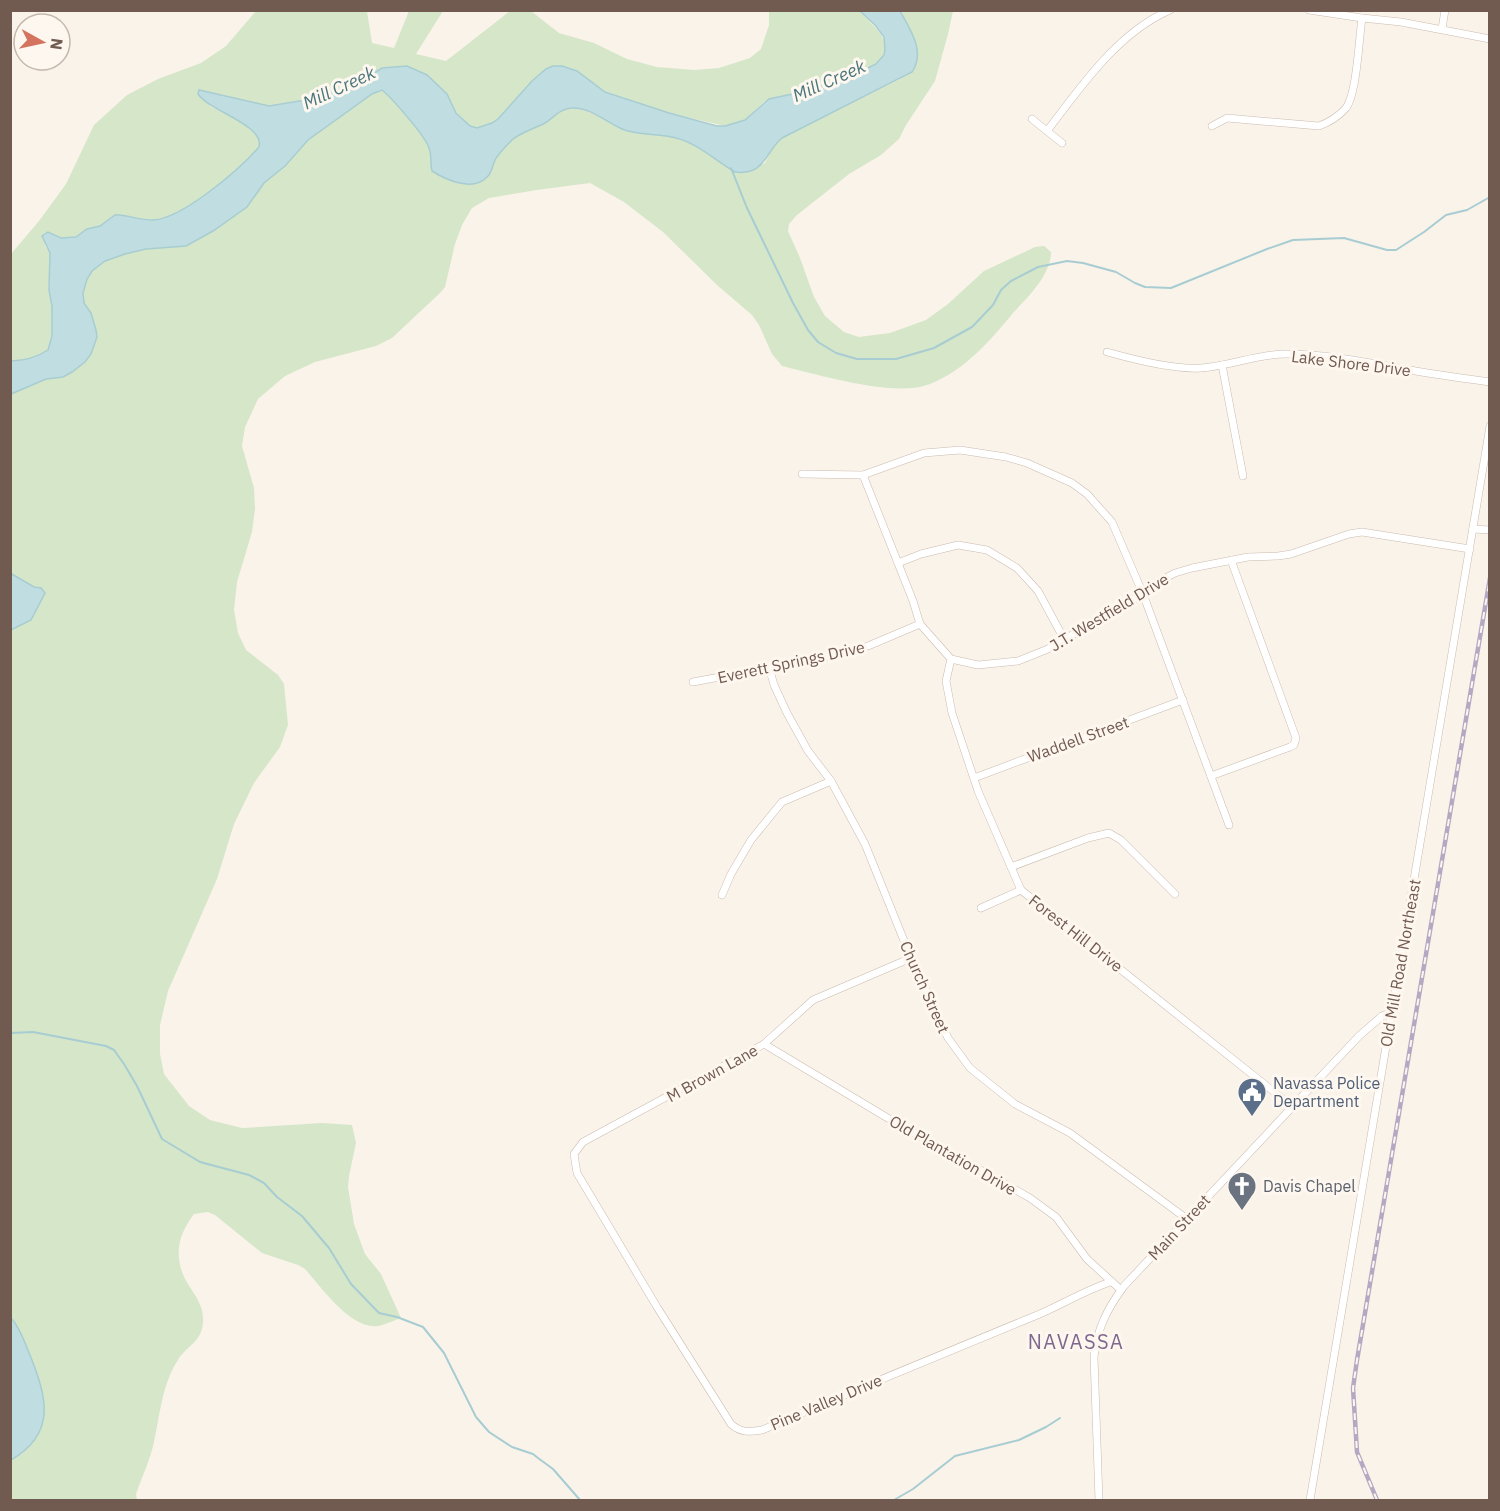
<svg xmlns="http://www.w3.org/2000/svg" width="1500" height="1511" font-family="'IBM Plex Sans',sans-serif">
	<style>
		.green { fill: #d6e6c9 }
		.water { fill: #c0dee1; stroke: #a7cdd2; stroke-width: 1.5 }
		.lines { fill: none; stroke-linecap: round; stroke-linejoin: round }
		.stream { stroke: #a7cdd2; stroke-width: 2 }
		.street-casing { stroke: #cbbbb0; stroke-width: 8 }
		.street { stroke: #fff; stroke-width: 7 }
		.rail-casing { stroke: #b5a8c3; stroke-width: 4.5 }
		.rail { stroke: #fdf7ef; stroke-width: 2; stroke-dasharray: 7; stroke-linecap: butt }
		.labels { text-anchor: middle; stroke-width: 6; stroke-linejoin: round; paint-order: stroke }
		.street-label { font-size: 16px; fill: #715a50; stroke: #fdf7ef }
		.service-label { font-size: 16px; fill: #4e5e75; stroke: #fdf7ef; text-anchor: start }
		.worship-label { font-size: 16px; fill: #5b616d; stroke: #fdf7ef; text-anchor: start }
		.water-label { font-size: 18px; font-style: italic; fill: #49757b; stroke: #fdf7ef }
		.quarter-label { font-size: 20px; letter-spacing: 1.5px; fill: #7f688d; stroke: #fdf7ef }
	</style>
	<rect width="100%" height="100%" fill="#faf3e9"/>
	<!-- green -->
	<g class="green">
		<path d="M 256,11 L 367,11 L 372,43 L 394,48 L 409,11 L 443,11 L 416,54 L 446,61 L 510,11 L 531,11 L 559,33 L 594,43 L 627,59 L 657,67 L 694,70 L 719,68 L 750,58 L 761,49 L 769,25 L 769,11 L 860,11 C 879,33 904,48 865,71 L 764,102 L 745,120 L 725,126 L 669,113 L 599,89 L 532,81 L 498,119 L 492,123 L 477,128 L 470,126 L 456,112 L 447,94 L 407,66 L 382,68 L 363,80 L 318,98 L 269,106 L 238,100 L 221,94 L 210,106 C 223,113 264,128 259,147 C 240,169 181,220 152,220 C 141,220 130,216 119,215 L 115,215 L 100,226 L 87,229 L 76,237 L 61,238 L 48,232 L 45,246 L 50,253 L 49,290 L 52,306 L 52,336 L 48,350 C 36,358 25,360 11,361 L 11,254 L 39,221 L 66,184 L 94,125 L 127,95 L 158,79 L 201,63 L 226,46 Z"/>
		<path d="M 900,11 L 953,11 L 948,34 L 935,81 L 906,125 L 899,139 L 881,155 L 849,174 L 797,215 L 789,224 L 788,231 L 800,258 L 814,297 L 825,316 L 844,332 L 859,337 L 890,333 L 926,320 L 948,304 L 984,271 L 1035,247 L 1044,246 L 1051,252 C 1051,275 1027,298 1013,313 C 990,341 965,370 930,384 C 895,398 820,375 782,366 L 772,354 L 759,325 L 752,315 L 717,285 L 663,232 L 624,202 L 590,183 L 537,190 L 489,198 L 472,208 L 462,225 L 455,244 L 445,287 L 440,293 L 392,338 L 376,346 L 315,362 L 285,376 L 258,399 L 245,427 L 242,446 L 254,488 L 255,509 L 252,532 L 237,582 L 234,610 L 238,633 L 246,650 L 278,675 L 284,684 L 288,725 L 280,747 L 254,783 L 234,824 L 217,879 L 168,991 L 160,1025 L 160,1054 L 164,1074 L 189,1106 L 210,1120 L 242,1128 L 322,1123 L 352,1125 L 356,1143 L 349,1176 L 348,1187 L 354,1224 L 365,1254 L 381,1274 L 401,1318 C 394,1320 385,1325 378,1326 C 351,1330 321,1287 305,1269 L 298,1265 L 262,1253 L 215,1215 L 208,1212 L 194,1214 C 181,1231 175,1248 181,1269 C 187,1289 205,1300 203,1323 C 201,1343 187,1345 178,1360 C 162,1384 160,1415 154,1442 C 150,1460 142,1477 136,1494 L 137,1500 L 11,1500 L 10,1460 C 57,1433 47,1398 30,1355 C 25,1344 20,1327 10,1318 L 10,630 L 15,629 L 41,588 L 34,587 L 11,573 L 11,394 L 46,379 L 63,377 L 85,362 L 91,313 L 84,303 L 83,293 L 87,279 L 91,271 L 105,261 L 125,254 L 146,249 L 186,246 L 213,231 L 247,207 L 264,183 L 285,166 L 308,140 L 372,94 L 382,90 C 392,98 427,138 430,149 C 432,155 431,163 431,169 L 480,181 L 489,176 L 496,157 L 515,137 L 546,122 L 558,112 L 571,107 L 584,110 L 605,119 L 619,128 L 678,138 L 697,147 L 735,172 L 740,173 L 765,163 L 773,145 L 782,138 L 900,79 L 917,45 Z"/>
	</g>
	<!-- water -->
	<g class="water">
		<path d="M 860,11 L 900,11 C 910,29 926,52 912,72 L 782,138 C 765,152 765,176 735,172 C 716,161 697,143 676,138 C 659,133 638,136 622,129 C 606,122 590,107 572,108 C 561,108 553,118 545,123 C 534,129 521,132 512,140 C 507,145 501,151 497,157 C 492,163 493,172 487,177 C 473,192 446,180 432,171 C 430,164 432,155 429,148 C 426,137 392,98 382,90 L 372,94 L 308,140 L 285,166 L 264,183 L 247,207 L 213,231 L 186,246 L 146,249 L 125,254 L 105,261 L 92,271 L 87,279 L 83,293 L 84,303 L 91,313 L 96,330 L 97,337 L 91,354 L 85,362 L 72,372 L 63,377 L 46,379 L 11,394 L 11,361 C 25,360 36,358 48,350 L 52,336 L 52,306 L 49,290 L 50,253 L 42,236 L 48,232 L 61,238 L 76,237 L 87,229 L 100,226 L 115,215 L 119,215 C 130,216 141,220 152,220 C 181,220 240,169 259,147 C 265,125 209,111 198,94 L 199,90 L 269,106 L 318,98 L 363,80 L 382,68 L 407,66 L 427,75 L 447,94 L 456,113 L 470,126 L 477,128 L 492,123 L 498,119 L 532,81 L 546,69 L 553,66 L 562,66 L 577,71 L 605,92 L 669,113 L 717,126 L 725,126 L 745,120 L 769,99 L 797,93 L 852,76 L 876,64 L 884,55 L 885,49 L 884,37 L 875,25 Z"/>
		<path d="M 10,573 L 34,587 L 41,588 L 45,593 L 31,620 L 11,630 Z"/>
		<path d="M 11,1318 C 20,1327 25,1344 30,1355 C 47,1398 57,1433 11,1460 Z"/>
	</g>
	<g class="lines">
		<!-- stream -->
		<g class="stream">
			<path d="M 731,168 L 747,208 L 793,303 L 808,330 L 818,342 L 836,353 L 857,359 L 896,359 L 934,348 L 972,327 L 993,305 L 1001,290 L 1011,281 L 1038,267 L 1067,261 L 1083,263 L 1116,272 L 1135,283 L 1145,287 L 1171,288 L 1267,249 L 1293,240 L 1344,238 L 1387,250 L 1396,250 L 1424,232 L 1446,215 L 1467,210 L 1490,197"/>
			<path d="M 10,1033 L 33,1032 L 106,1046 L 114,1050 L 124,1064 L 137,1086 L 162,1139 L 200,1162 L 249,1175 L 264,1183 L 277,1197 L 302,1216 L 329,1248 L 351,1284 L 379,1313 L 397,1317 L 423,1327 L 444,1353 L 476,1417 L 489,1432 L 512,1447 L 533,1454 L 538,1458 L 553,1469 L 580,1500"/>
			<path d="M 894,1500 L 913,1489 L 955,1456 L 1019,1440 L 1046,1427 L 1060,1418"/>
		</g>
		<!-- street casing -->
		<g class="street-casing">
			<g id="street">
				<path d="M 1309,10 L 1362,18 L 1401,22 L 1490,39"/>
				<path d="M 1442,29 L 1445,10"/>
				<path d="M 1032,119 L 1062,143"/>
				<path d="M 1212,126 L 1227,118 L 1319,126 C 1330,122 1338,117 1346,108 C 1357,93 1359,38 1362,18"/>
				<path d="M 1047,131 C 1081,87 1117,33 1170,10"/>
				<path d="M 1107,352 C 1132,359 1175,370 1201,368 C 1230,366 1257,354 1286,354 C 1326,354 1365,362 1404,369 C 1432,374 1461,378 1490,382"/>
				<path d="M 1222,365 L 1243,476"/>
				<path d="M 802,474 L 863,475 L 924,453 L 960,450 L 1006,457 L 1027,463 L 1072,483 L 1087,494 L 1112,522 L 1143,594 L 1229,825"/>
				<path d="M 863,475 L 913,601 L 920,624 L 951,659 L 978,665 L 1018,661 L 1048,649 L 1143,594 L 1158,582 L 1175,573 L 1192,568 L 1248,557 L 1278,556 L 1291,554 L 1349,534 L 1362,532 L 1470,549"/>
				<path d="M 1473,529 L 1490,530"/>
				<path d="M 898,563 L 921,554 L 958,545 L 987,550 L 1017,568 L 1038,591 L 1064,639"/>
				<path d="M 951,659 L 946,681 L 952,713 L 978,791 L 1021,890 L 1293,1107"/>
				<path d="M 769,667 L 774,685 L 787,713 L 808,751 L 831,781 L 865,844 L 911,958 L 948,1038 L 970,1068 L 1015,1104 L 1070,1133 L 1187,1219"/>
				<path d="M 693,682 L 837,655 L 868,646 L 920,624"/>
				<path d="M 1211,776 L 1290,747 L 1294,745 L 1296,738 L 1231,560"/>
				<path d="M 974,778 L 1183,700"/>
				<path d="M 1011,867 L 1088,838 L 1109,833 L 1121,840 L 1175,894"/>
				<path d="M 722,895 L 731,874 L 751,840 L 782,802 L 831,781"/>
				<path d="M 981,908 L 1021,890"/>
				<path d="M 911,958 L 813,1000 L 764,1044 L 583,1142 L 574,1154 L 577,1173 L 657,1307 L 731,1424 C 741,1433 749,1432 762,1430 C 853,1391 944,1353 1035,1316 C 1061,1305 1084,1291 1110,1282"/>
				<path d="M 764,1044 L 886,1117 L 1030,1198 L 1056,1217 L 1087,1259 L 1121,1290"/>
				<path d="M 1099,1500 L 1094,1357 C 1097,1329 1107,1309 1124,1286 L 1359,1036 L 1382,1016 L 1392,1012"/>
				<path d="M 1310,1500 L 1490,426"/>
			</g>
		</g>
		<!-- street -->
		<use href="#street" class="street"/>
		<!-- rail casing -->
		<g class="rail-casing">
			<path id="rail" d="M 1377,1500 L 1357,1452 L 1353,1388 L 1357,1360 L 1490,578"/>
		</g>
		<!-- rail -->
		<use href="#rail" class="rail"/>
	</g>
	<!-- icons -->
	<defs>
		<g id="civic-pin" transform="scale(1.5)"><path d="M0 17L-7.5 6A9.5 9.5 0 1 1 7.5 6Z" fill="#5c6f8a" stroke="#fdf7ef"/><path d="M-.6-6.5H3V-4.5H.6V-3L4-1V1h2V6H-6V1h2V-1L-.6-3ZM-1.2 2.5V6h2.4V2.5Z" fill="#fff"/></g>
		<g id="church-pin" transform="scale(1.5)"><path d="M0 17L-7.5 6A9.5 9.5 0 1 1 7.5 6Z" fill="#6b7280" stroke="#fdf7ef"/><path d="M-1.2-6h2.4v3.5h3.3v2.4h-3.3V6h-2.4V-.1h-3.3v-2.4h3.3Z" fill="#fff"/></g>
	</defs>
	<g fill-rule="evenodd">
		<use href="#civic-pin" x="1252" y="1092"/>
		<use href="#church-pin" x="1242" y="1186"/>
	</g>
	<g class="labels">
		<!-- street labels -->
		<g class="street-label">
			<text transform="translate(1351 363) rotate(7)" y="6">Lake Shore Drive</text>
			<text transform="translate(1109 612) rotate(-31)" y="6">J.T. Westfield Drive</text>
			<text transform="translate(791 662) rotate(-12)" y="6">Everett Springs Drive</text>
			<text transform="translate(1078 739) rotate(-20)" y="6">Waddell Street</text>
			<text transform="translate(1076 933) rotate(38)" y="6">Forest Hill Drive</text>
			<text transform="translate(1400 963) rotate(-80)" y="6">Old Mill Road Northeast</text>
			<text transform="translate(925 987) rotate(66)" y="6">Church Street</text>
			<text transform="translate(712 1073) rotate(-29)" y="6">M Brown Lane</text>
			<text transform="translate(953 1155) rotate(30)" y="6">Old Plantation Drive</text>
			<text transform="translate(1179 1227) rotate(-47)" y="6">Main Street</text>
			<text transform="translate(826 1402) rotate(-23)" y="6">Pine Valley Drive</text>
		</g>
		<!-- service labels -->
		<g class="service-label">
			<text x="1273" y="1089">Navassa Police<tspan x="1273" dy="18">Department</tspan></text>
		</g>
		<!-- worship labels -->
		<g class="worship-label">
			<text x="1263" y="1192">Davis Chapel</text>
		</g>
		<!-- water labels -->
		<g class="water-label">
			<text transform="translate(829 81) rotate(-24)" y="6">Mill Creek</text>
			<text transform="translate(339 88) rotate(-25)" y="6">Mill Creek</text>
		</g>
		<!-- quarter labels -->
		<g class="quarter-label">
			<text x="1076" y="1349">NAVASSA</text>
		</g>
	</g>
	<!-- border -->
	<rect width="1500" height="1511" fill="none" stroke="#715a50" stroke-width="24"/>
	<!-- north arrow -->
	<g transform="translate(42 42) rotate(98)"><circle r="28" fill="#fdf7ef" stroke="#c5b8af" stroke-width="1.5"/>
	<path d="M0-4.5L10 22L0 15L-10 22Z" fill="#d4735e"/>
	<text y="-9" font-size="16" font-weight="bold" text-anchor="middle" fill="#715a50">N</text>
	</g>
</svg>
